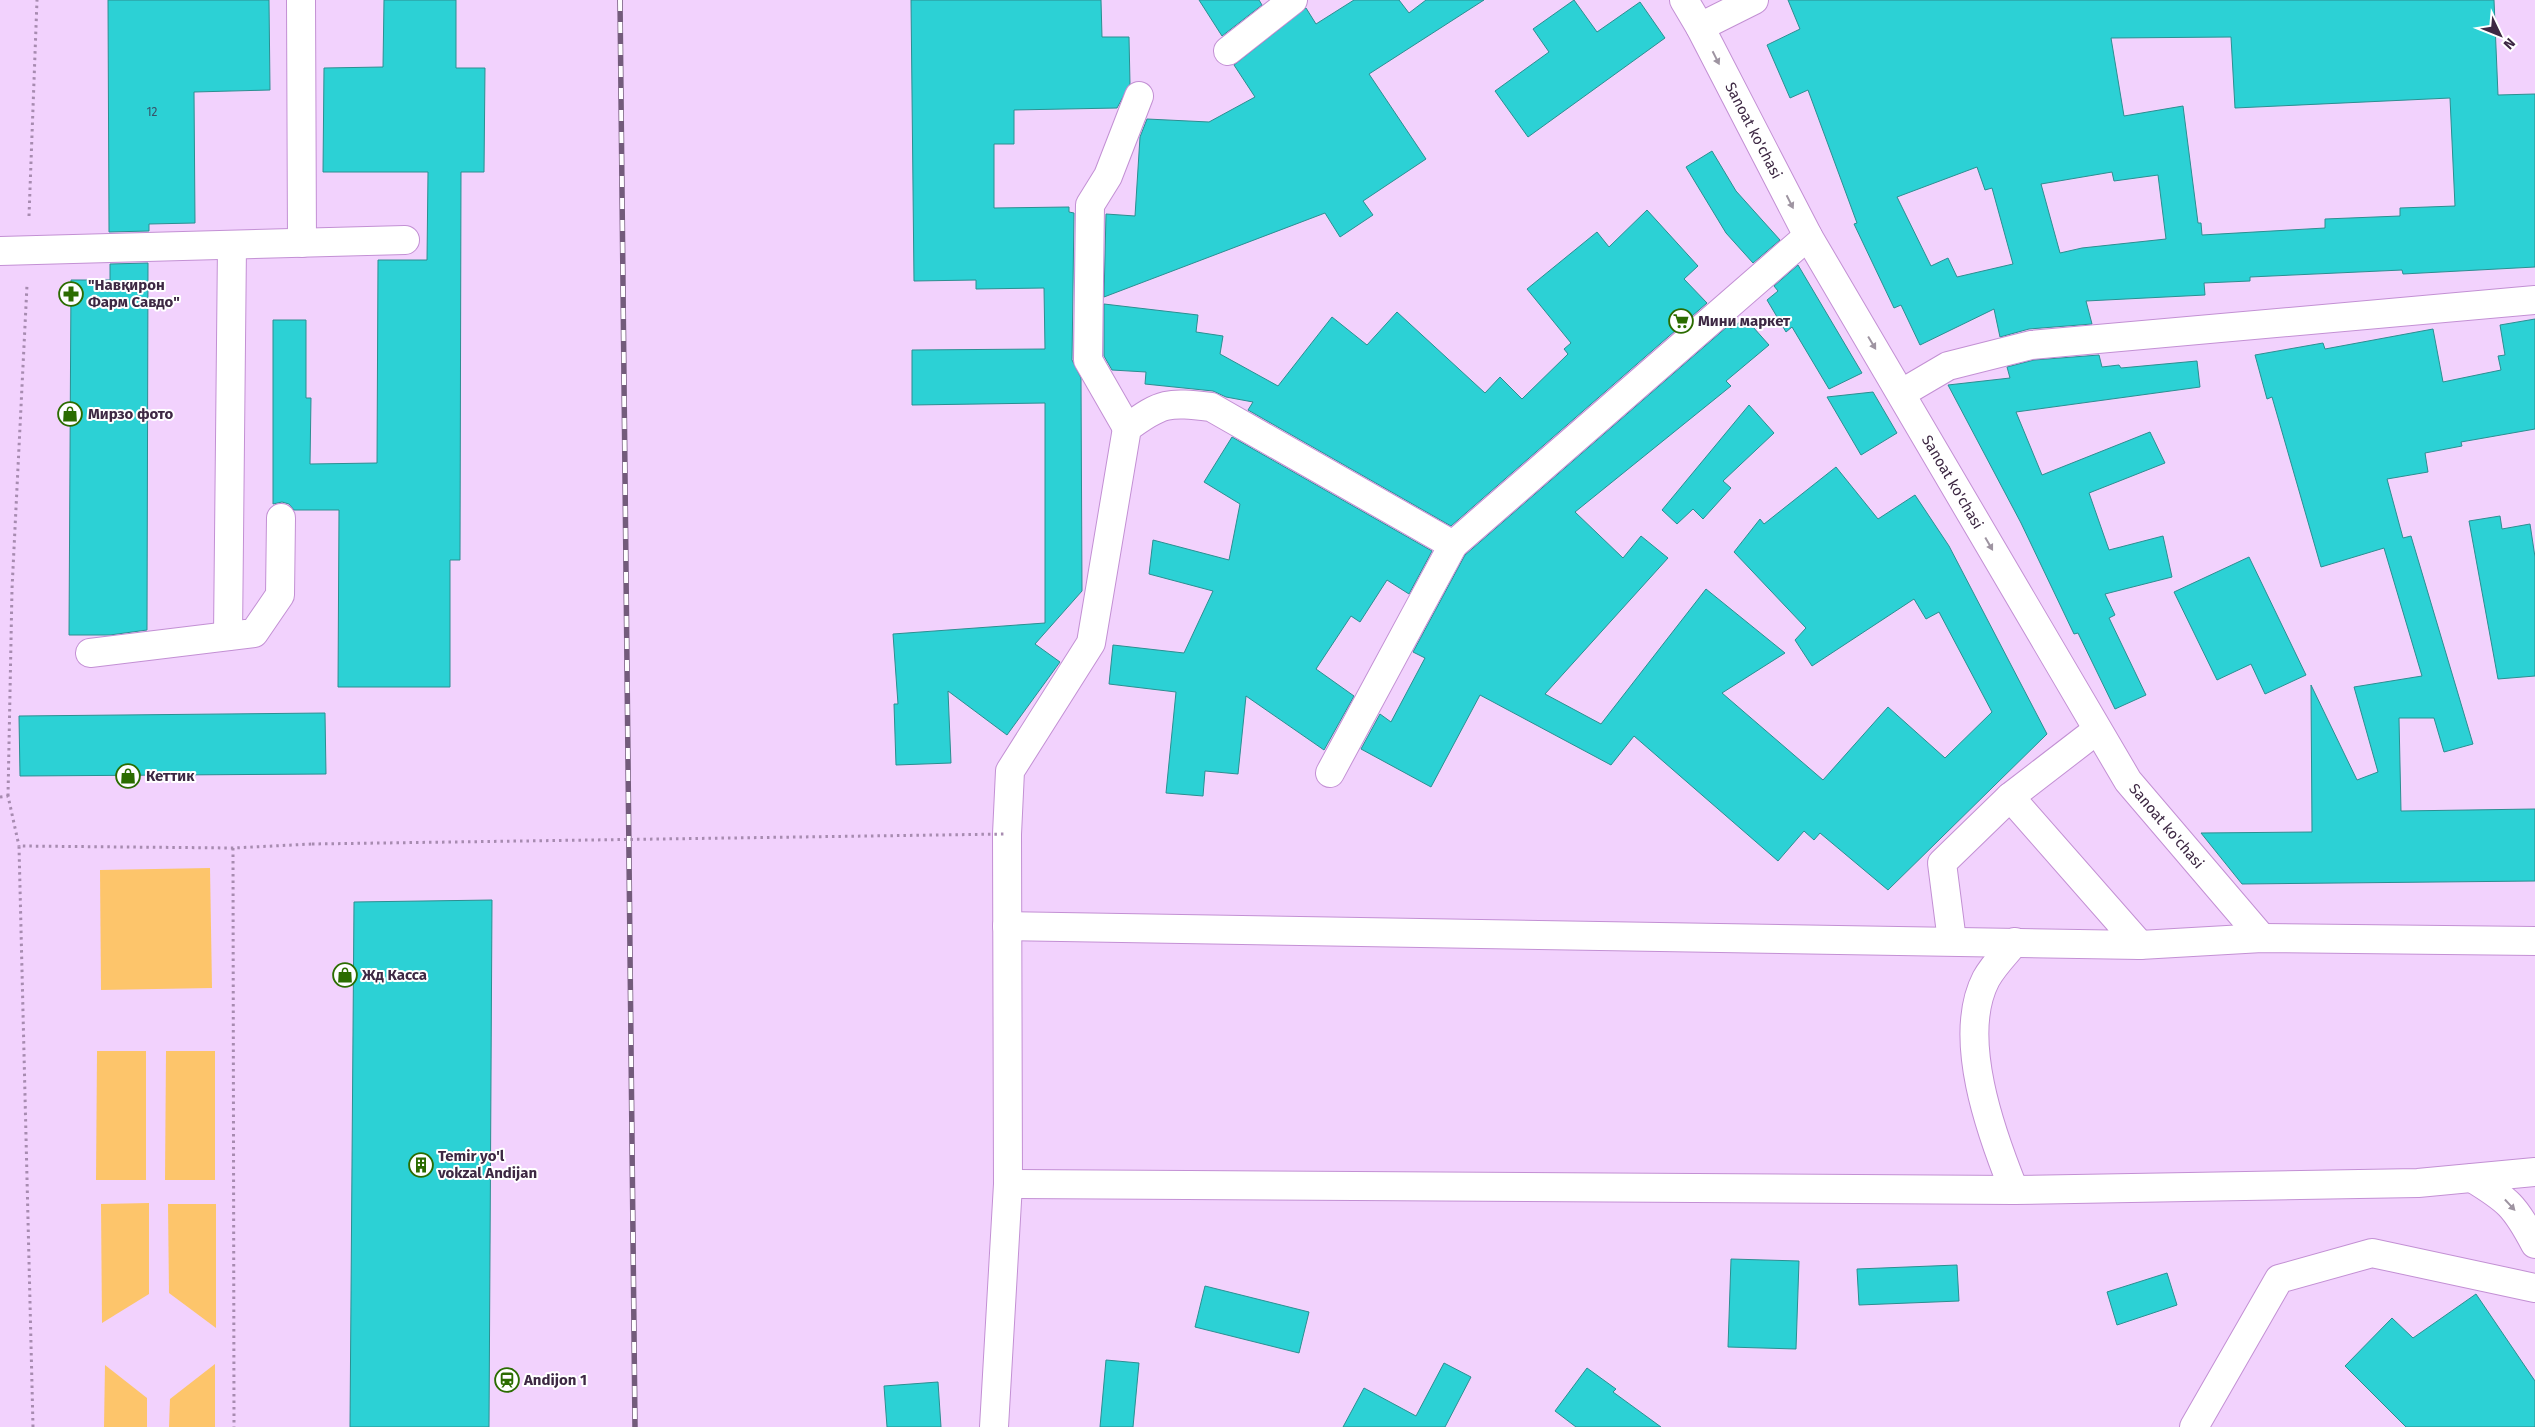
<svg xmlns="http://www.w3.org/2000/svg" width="2535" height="1427" font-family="'Fira Sans',sans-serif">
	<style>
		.green { fill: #fdc56b }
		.building { fill: #2cd1d5; stroke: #2c8e91; fill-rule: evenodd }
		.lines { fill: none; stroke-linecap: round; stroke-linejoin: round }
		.minor-casing { stroke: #c390d4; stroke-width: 30 }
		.path { stroke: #a78bb0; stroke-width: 3; stroke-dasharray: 2.5 4; stroke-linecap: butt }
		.minor { stroke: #fff; stroke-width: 28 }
		.rail-casing { stroke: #735b7b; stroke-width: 5.5 }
		.rail { stroke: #fff; stroke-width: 4; stroke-dasharray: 11; stroke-linecap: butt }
		.path-bridge { stroke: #a78bb0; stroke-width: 3; stroke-dasharray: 2.5 4; stroke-linecap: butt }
		.oneway { fill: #9e94a1 }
		.labels { text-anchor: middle; stroke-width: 4; stroke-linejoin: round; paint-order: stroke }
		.number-label { font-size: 12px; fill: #395268 }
		.street-label { font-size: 15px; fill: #3d2843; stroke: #fff }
		.poi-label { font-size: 15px; font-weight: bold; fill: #3d2843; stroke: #fff; text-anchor: start }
	</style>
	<rect width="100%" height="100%" fill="#f2d2fd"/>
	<!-- green -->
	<g class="green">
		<path d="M 210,868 L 212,988 L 101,990 L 100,870 Z"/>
		<path d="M 97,1051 L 146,1051 L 146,1180 L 96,1180 Z"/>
		<path d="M 166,1051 L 215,1051 L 215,1180 L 165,1180 Z"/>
		<path d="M 149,1203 L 149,1294 L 102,1323 L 101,1204 Z"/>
		<path d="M 168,1204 L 216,1204 L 216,1328 L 169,1293 Z"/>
		<path d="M 215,1364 L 215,1427 L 169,1427 L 170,1399 Z"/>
		<path d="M 105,1365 L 147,1398 L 147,1427 L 104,1427 Z"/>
	</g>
	<!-- building -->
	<g class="building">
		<path d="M 108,0 L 269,0 L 270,90 L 194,92 L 195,223 L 149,224 L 149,231 L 109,232 Z"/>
		<path d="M 384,0 L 456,0 L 456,68 L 485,68 L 484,172 L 461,172 L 460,560 L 450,560 L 450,687 L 338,687 L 339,510 L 294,510 L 289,504 L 282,502 L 273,504 L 273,320 L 306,320 L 306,398 L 311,398 L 310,464 L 377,463 L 378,260 L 427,260 L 428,172 L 323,172 L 324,68 L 383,67 Z"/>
		<path d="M 911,0 L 1101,0 L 1102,37 L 1129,37 L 1130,84 L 1117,108 L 1014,110 L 1014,144 L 994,144 L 994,208 L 1069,207 L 1069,212 L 1074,213 L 1072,360 L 1081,378 L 1082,591 L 1035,644 L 1060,662 L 1007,735 L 948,691 L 951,763 L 896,765 L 894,704 L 898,704 L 893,634 L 1045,623 L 1045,403 L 912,405 L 912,350 L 1045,349 L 1044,288 L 976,289 L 976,280 L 914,281 Z"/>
		<path d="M 1199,0 L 1259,0 L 1262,5 L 1222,36 Z"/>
		<path d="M 1354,0 L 1399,0 L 1409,13 L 1426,0 L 1484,0 L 1369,74 L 1426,159 L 1363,201 L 1373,215 L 1340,237 L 1325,213 L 1104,297 L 1106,214 L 1135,216 L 1140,137 L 1147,119 L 1209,122 L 1255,97 L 1234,65 L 1306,8 L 1316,24 Z"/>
		<path d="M 1574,0 L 1597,32 L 1640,2 L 1665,38 L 1528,137 L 1495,91 L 1549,52 L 1533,29 Z"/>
		<path d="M 1788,0 L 2494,0 L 2498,95 L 2535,94 L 2535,267 L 2403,274 L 2402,270 L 2250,277 L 2250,281 L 2204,283 L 2205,295 L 2086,301 L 2092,324 L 2029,329 L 2000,337 L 1994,309 L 1920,345 L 1901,305 L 1894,308 L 1854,224 L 1857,223 L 1808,90 L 1790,98 L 1767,45 L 1800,29 ZM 2231,37 L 2235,108 L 2450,98 L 2455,206 L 2400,208 L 2400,216 L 2325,219 L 2325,228 L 2202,235 L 2201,223 L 2198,223 L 2183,106 L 2124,116 L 2111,38 ZM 1977,167 L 1985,190 L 1992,188 L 2013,264 L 1957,277 L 1948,258 L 1931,266 L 1897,197 ZM 2112,172 L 2114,181 L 2158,175 L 2166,239 L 2082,248 L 2060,253 L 2041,184 Z"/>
		<path d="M 1712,151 L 1736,191 L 1780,240 L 1753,263 L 1726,233 L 1686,167 Z"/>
		<path d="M 1647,210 L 1698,266 L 1684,279 L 1707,303 L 1451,526 L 1248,410 L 1253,402 L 1226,397 L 1213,391 L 1145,384 L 1146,372 L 1112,370 L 1104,356 L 1104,304 L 1198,315 L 1196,332 L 1223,336 L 1220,354 L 1278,386 L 1332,317 L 1367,345 L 1397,312 L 1485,393 L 1500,377 L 1522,399 L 1568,354 L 1564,349 L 1571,343 L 1527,289 L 1597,232 L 1609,247 Z"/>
		<path d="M 148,263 L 147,630 L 110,635 L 69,635 L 71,280 L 110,280 L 110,264 Z"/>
		<path d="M 1798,265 L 1862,373 L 1829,389 L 1792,327 L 1786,332 L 1767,300 L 1778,291 L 1774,286 Z"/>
		<path d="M 1745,318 L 1769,345 L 1726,381 L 1731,386 L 1575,512 L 1623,558 L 1641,536 L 1668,558 L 1545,694 L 1601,724 L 1706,589 L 1785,653 L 1722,693 L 1823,780 L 1888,707 L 1945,758 L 1992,712 L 1939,612 L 1926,619 L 1914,599 L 1812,666 L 1795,640 L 1806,628 L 1734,552 L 1760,519 L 1764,524 L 1836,467 L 1878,519 L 1915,495 L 1949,546 L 2047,734 L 1888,890 L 1820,833 L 1814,840 L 1804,831 L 1778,861 L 1634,736 L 1611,765 L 1480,695 L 1431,787 L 1361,749 L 1380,714 L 1391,722 L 1425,658 L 1413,652 L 1465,555 L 1728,326 L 1731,329 Z"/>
		<path d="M 2535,319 L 2535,429 L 2461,442 L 2462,446 L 2425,453 L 2428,472 L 2387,479 L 2403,538 L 2411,536 L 2473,744 L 2444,752 L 2434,718 L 2399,718 L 2401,811 L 2535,809 L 2535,881 L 2242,884 L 2201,833 L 2312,832 L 2311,685 L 2357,780 L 2378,772 L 2354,687 L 2422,676 L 2384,548 L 2321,567 L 2272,397 L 2267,399 L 2255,355 L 2323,343 L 2325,349 L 2433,329 L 2443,382 L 2501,370 L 2498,356 L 2505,355 L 2500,325 Z"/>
		<path d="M 2099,355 L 2102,367 L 2119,365 L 2121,368 L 2197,361 L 2200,387 L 2016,412 L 2042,475 L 2150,432 L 2165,463 L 2089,493 L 2109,550 L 2163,536 L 2172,577 L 2105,594 L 2115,615 L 2109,618 L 2146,695 L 2115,709 L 2078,633 L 2074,634 L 2021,523 L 1948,385 L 2010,378 L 2007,367 L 2034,360 Z"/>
		<path d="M 1873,392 L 1897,433 L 1861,455 L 1827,397 Z"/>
		<path d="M 1749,405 L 1774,433 L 1723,481 L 1731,488 L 1703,519 L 1693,509 L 1677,524 L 1662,510 Z"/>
		<path d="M 1232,437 L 1432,551 L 1409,594 L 1387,580 L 1360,622 L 1351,616 L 1316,669 L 1354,696 L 1324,750 L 1246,696 L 1238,774 L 1205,771 L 1203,796 L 1166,793 L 1176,692 L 1109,684 L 1113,645 L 1184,653 L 1213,591 L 1149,574 L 1153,540 L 1229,560 L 1240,504 L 1204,482 Z"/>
		<path d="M 2500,516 L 2502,529 L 2530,524 L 2535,557 L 2535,676 L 2498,679 L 2469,521 Z"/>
		<path d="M 2249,557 L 2306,675 L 2265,694 L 2251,664 L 2217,680 L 2174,592 Z"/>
		<path d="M 325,713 L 326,774 L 20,776 L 19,716 Z"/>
		<path d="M 492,900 L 489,1427 L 350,1427 L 354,902 Z"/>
		<path d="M 1731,1259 L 1799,1261 L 1796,1349 L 1728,1347 Z"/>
		<path d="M 1957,1265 L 1959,1301 L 1859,1305 L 1857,1269 Z"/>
		<path d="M 2167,1273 L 2177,1305 L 2117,1325 L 2107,1292 Z"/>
		<path d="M 1205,1286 L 1309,1312 L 1299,1353 L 1195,1327 Z"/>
		<path d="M 2476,1294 L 2535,1381 L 2535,1427 L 2406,1427 L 2345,1366 L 2392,1318 L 2413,1338 Z"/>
		<path d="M 1106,1360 L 1139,1363 L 1133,1427 L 1100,1427 Z"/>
		<path d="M 1444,1363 L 1471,1377 L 1445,1427 L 1343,1427 L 1364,1388 L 1416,1416 Z"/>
		<path d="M 1587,1368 L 1616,1389 L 1613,1392 L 1661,1427 L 1576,1427 L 1555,1411 Z"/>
		<path d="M 938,1382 L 941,1427 L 887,1427 L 884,1386 Z"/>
	</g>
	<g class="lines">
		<!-- minor casing -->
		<g class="minor-casing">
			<g id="minor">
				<path d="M 301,0 L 302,243"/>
				<path id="s1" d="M 1684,0 L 1700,27 L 1808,236 L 2128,781 L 2262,938"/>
				<path d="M 1700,27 L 1754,0"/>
				<path d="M 1228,51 L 1293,0"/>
				<path d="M 0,251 L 405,240"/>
				<path d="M 1902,393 L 1948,366 L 2031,345 L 2535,300"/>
				<path d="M 1127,428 L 1088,360 L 1090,205 L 1108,176 L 1139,96"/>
				<path d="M 228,636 L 232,245"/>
				<path d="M 90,653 L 254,633 L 280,595 L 281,518"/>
				<path d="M 1330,773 L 1453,545"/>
				<path d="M 1007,926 L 2140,945 L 2010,797 L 2097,730"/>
				<path d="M 1952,941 L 1942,863 L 2010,797"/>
				<path d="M 2015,942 C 2005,954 1993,966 1986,979 C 1956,1037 1991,1133 2014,1190 L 2418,1183 L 2535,1172"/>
				<path d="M 2140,945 L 2262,938 L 2535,941"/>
				<path d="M 2472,1178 C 2508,1200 2515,1206 2535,1244"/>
				<path d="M 1008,1184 L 2014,1190"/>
				<path d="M 994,1427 L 1008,1184 L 1007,834 L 1010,771 L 1091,643 L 1127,428 C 1162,402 1168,402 1211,407 L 1453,545 L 1808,236"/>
				<path d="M 2194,1427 L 2279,1279 L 2372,1253 L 2535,1288"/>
			</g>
		</g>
		<!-- path -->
		<g class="path">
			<path d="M 29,216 L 37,0"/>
			<path d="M 8,796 L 12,589 L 27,285"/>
			<path d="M 0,797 L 8,796 L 19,846"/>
			<path d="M 233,848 L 234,1427"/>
			<path d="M 33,1427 L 19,846 L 233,848 L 312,844"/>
		</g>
		<!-- minor -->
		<use href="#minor" class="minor"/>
		<!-- rail casing -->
		<g class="rail-casing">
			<path id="rail" d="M 620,0 L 635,1427"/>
		</g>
		<!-- rail -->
		<use href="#rail" class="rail"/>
		<!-- path-bridge -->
		<path class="path-bridge" d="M 312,844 L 1007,834"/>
	</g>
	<!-- one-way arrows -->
	<defs><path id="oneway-solid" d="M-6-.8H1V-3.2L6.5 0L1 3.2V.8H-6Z" transform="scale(1.25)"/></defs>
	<g class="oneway">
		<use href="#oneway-solid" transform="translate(1716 58) rotate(63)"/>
		<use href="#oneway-solid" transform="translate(1790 202) rotate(63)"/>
		<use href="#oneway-solid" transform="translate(1872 343) rotate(59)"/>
		<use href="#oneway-solid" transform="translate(1989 544) rotate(60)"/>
		<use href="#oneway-solid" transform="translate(2510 1205) rotate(47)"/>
	</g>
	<!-- icons -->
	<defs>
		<g id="pharmacy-ring" transform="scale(1.25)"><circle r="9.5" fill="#fff" stroke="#2b6c00" stroke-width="1.5"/><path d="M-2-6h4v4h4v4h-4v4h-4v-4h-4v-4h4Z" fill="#2b6c00"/></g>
		<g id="supermarket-ring" transform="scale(1.25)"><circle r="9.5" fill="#fff" stroke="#2b6c00" stroke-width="1.5"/><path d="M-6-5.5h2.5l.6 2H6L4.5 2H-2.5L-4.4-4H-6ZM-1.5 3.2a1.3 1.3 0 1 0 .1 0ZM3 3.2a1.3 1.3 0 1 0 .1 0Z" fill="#2b6c00"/></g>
		<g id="shop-ring" transform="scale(1.25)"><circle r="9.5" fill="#fff" stroke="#2b6c00" stroke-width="1.5"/><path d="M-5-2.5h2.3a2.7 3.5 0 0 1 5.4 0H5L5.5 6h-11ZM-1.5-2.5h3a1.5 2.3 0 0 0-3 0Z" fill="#2b6c00"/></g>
		<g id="building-ring" transform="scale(1.25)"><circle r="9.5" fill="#fff" stroke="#2b6c00" stroke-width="1.5"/><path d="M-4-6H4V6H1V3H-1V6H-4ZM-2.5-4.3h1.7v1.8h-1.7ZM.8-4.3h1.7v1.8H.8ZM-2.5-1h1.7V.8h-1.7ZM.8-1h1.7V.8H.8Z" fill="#2b6c00"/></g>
		<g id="station-ring" transform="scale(1.25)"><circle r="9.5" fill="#fff" stroke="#2b6c00" stroke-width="1.5"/><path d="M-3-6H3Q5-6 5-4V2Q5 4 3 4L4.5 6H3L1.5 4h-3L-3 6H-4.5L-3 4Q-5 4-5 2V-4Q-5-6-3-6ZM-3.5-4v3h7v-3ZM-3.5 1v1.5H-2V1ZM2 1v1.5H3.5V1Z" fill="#2b6c00"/></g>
	</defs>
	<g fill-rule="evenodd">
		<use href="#pharmacy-ring" x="71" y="294"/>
		<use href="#supermarket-ring" x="1681" y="321"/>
		<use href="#shop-ring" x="70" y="414"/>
		<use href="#shop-ring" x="128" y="776"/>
		<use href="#shop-ring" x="345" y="975"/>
		<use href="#building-ring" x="421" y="1165"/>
		<use href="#station-ring" x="507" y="1380"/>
	</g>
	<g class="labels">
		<!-- number labels -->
		<g class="number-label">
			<text x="152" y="116">12</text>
		</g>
		<!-- street labels -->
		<g class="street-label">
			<text dy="5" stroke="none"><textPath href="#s1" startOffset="148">Sanoat ko'chasi</textPath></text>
			<text dy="5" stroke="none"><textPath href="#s1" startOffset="552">Sanoat ko'chasi</textPath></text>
			<text dy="5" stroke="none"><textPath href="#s1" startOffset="958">Sanoat ko'chasi</textPath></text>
		</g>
		<!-- poi labels -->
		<g class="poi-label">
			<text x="88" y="290">"Навқирон<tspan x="88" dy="17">Фарм Савдо"</tspan></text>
			<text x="1698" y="326">Мини маркет</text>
			<text x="88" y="419">Мирзо фото</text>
			<text x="146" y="781">Кеттик</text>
			<text x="362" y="980">Жд Касса</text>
			<text x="438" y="1161">Temir yo'l<tspan x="438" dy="17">vokzal Andijan</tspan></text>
			<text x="524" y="1385">Andijon 1</text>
		</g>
	</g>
	<!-- north arrow -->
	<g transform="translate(2500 35) rotate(133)" stroke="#ffffff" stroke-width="4" paint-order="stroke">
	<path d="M0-4L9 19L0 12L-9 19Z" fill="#3d2843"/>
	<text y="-8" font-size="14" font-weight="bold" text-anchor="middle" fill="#3d2843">N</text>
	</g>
</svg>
